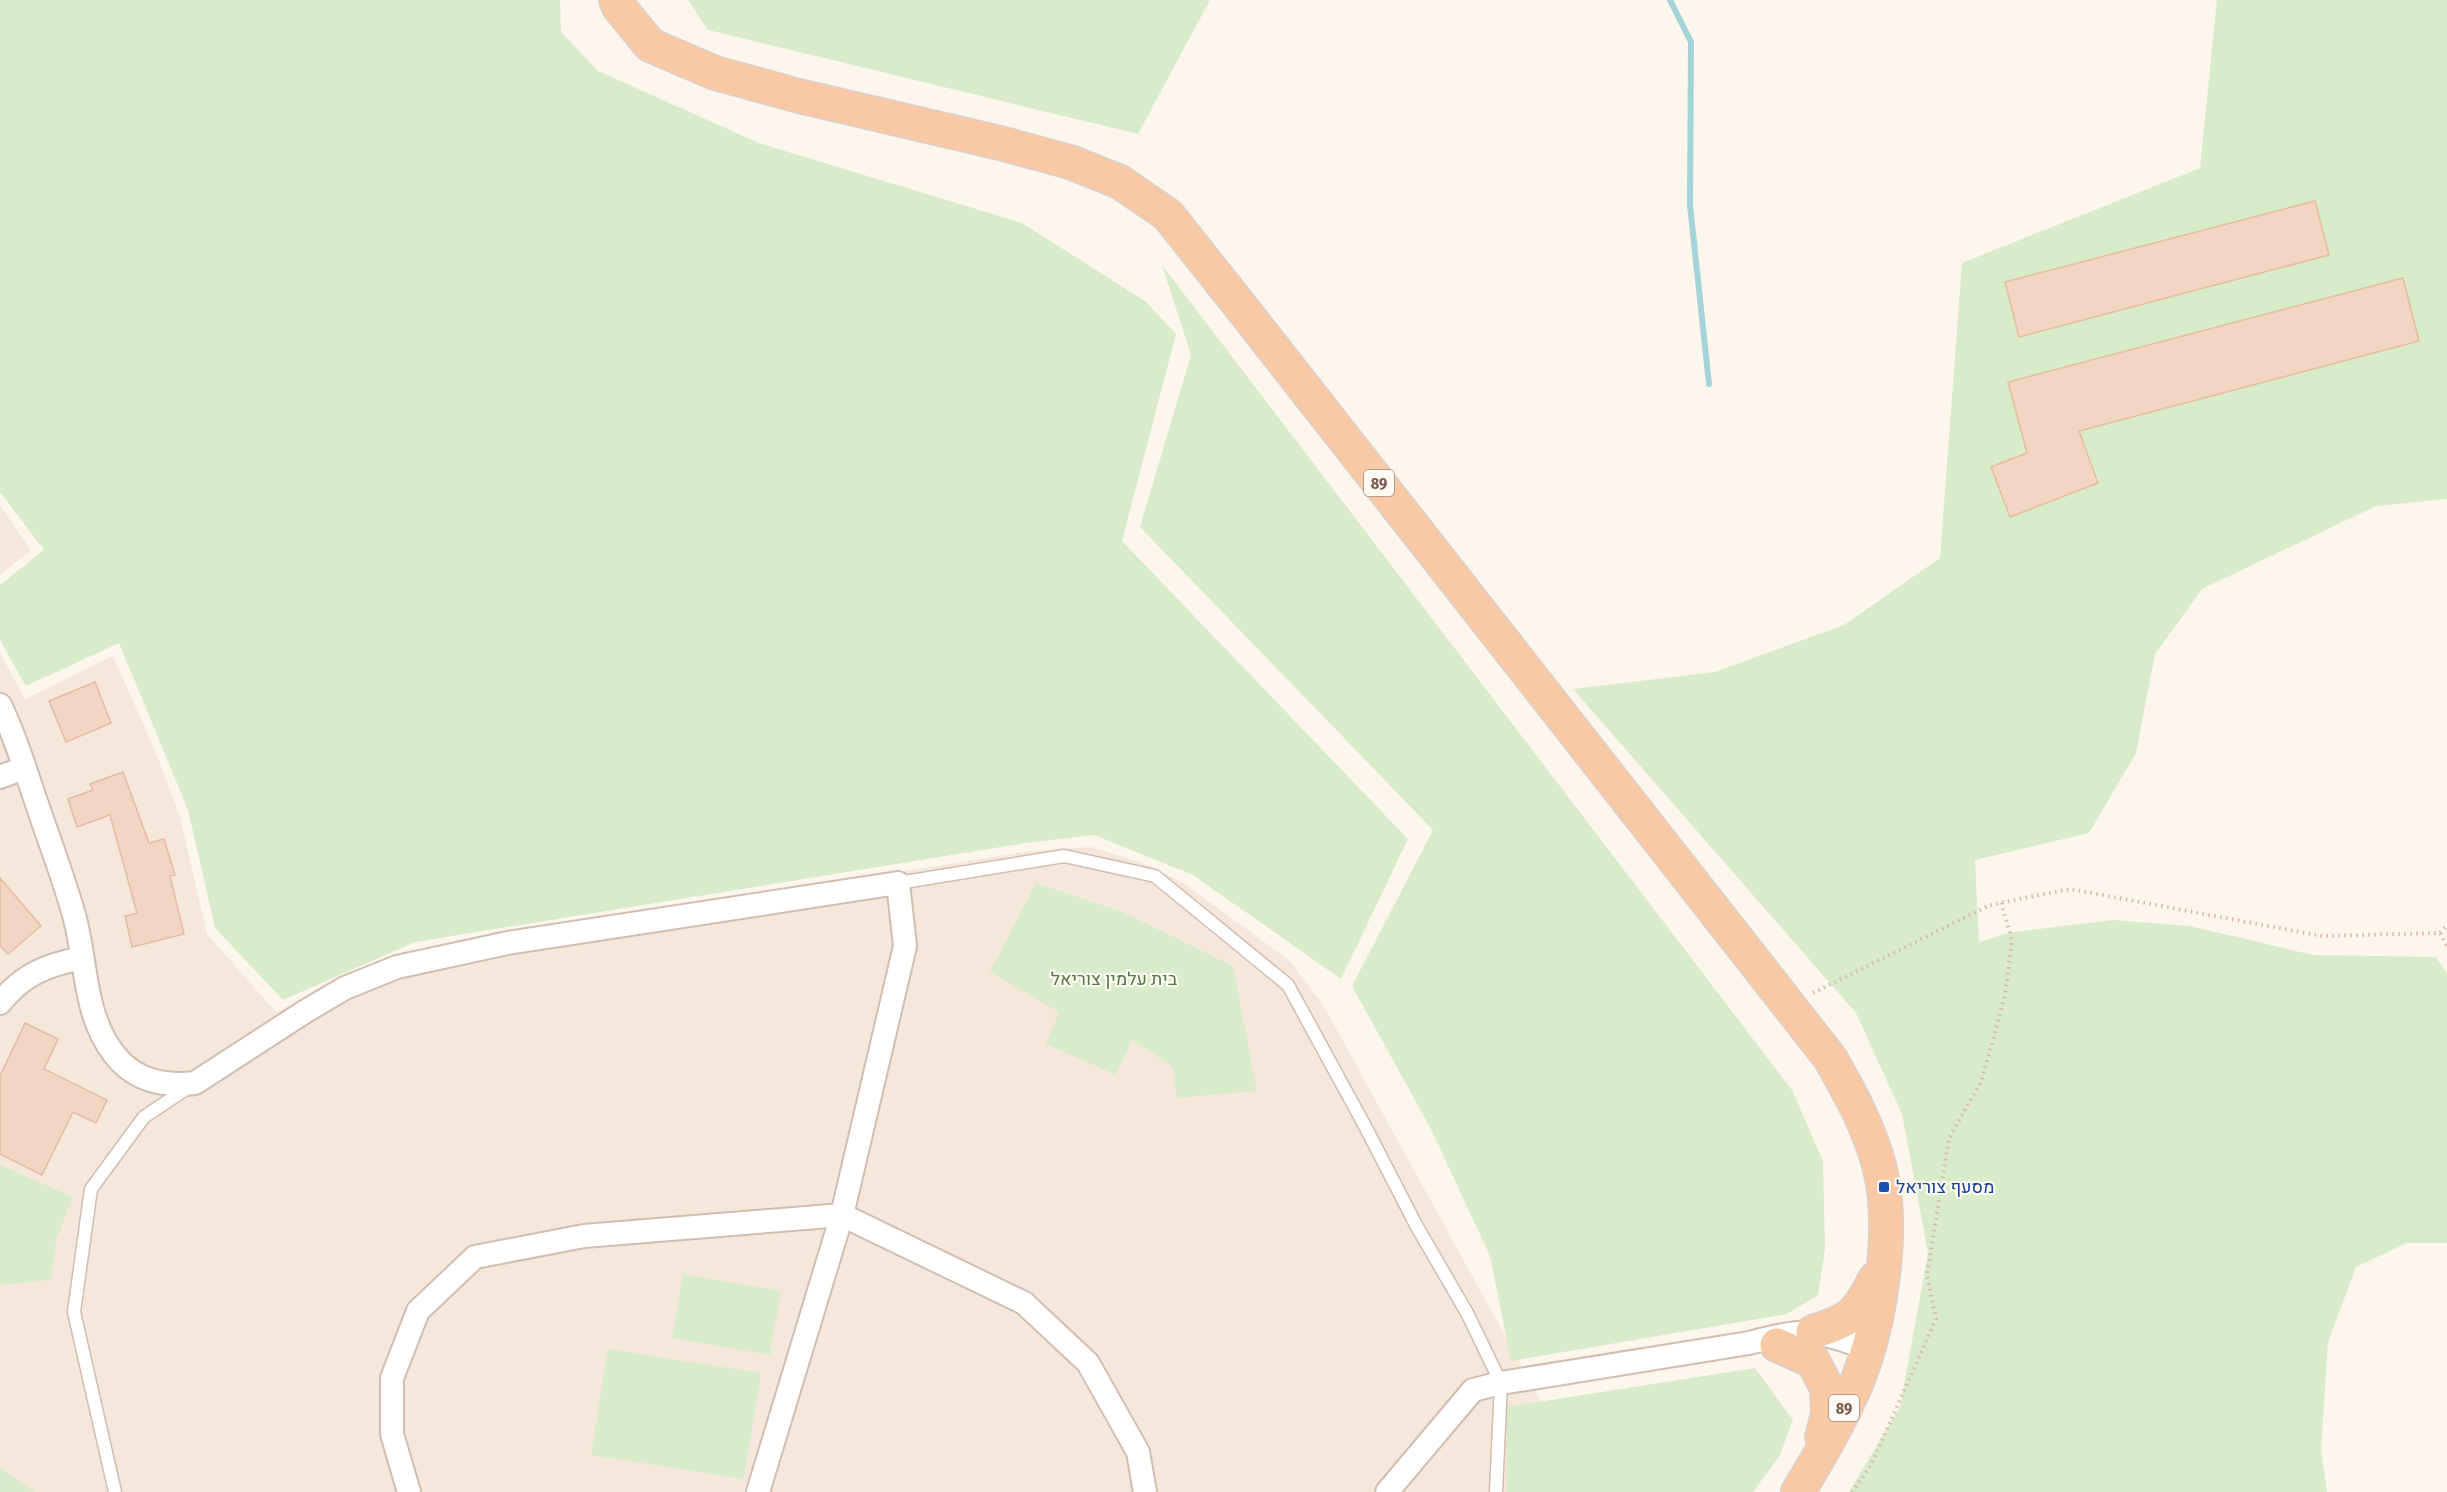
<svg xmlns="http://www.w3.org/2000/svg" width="2447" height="1492" font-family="'Fira Sans Condensed',Heebo,sans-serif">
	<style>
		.residential { fill: #f5e8da }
		.green { fill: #d8ecc9 }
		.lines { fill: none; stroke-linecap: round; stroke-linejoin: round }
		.stream { stroke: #a5d3da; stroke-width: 6 }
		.building { fill: #f3d5c3; stroke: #e6bba3; stroke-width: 1.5 }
		.service-casing { stroke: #d1beb0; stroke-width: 15 }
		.minor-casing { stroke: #d1beb0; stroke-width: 26 }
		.trunk-casing { stroke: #dad1cd; stroke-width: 36 }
		.path { stroke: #d9b8a5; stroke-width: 4; stroke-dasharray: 1.5 4.5; stroke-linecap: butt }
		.service { stroke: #fff; stroke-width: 12 }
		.minor { stroke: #fff; stroke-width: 22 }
		.trunk { stroke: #f9c8a4; stroke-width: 33 }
		.transit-dot { fill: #1a4fb4; stroke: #fffaf3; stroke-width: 2 }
		.labels { text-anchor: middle; stroke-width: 4.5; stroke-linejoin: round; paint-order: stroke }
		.shield { fill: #fffaf3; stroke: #a28b7f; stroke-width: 1.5 }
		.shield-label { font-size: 16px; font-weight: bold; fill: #7a5c4d }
		.park-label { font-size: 18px; fill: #537a41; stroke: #fffaf3 }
		.transit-label { font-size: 18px; fill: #164399; stroke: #fffaf3; text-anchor: start }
	</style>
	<rect width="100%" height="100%" fill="#fdf6ec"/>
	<!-- residential -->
	<g class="residential">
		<path d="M 0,505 L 31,550 L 0,575 Z"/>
		<path d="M 0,653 L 25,699 L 113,656 L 156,753 L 180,817 L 207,934 L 276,1012 L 355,973 L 423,948 L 1030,851 L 1091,847 L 1143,863 L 1185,884 L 1290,961 L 1322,1003 L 1591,1492 L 0,1492 Z"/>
	</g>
	<!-- green -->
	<g class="green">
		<path d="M 0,0 L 560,0 L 561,32 L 598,71 L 759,143 L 1022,223 L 1145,301 L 1176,334 L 1122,541 L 1408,839 L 1341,979 L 1193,875 L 1094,835 L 1026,843 L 415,942 L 283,1000 L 215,928 L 188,810 L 119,643 L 26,686 L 0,640 L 0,585 L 44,550 L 0,492 Z"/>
		<path d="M 688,0 L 1210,0 L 1138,134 L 708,30 Z"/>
		<path d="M 2217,0 L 2447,0 L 2447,499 L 2376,506 L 2202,589 L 2155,654 L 2136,753 L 2089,833 L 1975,860 L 1979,942 L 2012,932 L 2114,920 L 2190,926 L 2313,955 L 2436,957 L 2447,974 L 2447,1243 L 2407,1243 L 2356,1267 L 2328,1342 L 2321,1450 L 2327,1492 L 1849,1492 L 1900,1407 L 1928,1253 L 1902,1114 L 1856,1013 L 1573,689 L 1715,672 L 1844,625 L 1940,558 L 1962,263 L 2200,168 Z"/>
		<path d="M 1162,265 L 1792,1090 L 1823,1161 L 1825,1249 L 1818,1295 L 1787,1314 L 1511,1361 L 1490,1256 L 1431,1129 L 1352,986 L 1433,830 L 1140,527 L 1191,355 Z"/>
		<path d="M 1036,883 L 1120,911 L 1233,966 L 1257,1091 L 1177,1098 L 1173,1067 L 1132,1040 L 1116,1075 L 1046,1044 L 1059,1012 L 990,972 Z"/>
		<path d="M 0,1165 L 73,1197 L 56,1240 L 51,1280 L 0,1285 Z"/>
		<path d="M 683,1274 L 781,1291 L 770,1355 L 672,1338 Z"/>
		<path d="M 608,1349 L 761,1373 L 744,1479 L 591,1455 Z"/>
		<path d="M 1755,1368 L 1793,1420 L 1780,1455 L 1753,1492 L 1506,1492 L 1507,1407 Z"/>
		<path d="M 0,1468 L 34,1492 L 0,1492 Z"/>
	</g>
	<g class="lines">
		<!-- stream -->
		<path class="stream" d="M 1670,0 L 1691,42 L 1690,205 L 1709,384"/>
	</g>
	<!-- building -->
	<g class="building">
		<path d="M 2315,201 L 2329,255 L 2019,337 L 2005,282 Z"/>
		<path d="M 2403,278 L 2419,341 L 2079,431 L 2098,483 L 2010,517 L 1991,467 L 2027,453 L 2008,382 Z"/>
		<path d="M 95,682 L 111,723 L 66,742 L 49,701 Z"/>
		<path d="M 123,772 L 149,843 L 164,839 L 175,875 L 170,876 L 184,934 L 132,947 L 125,916 L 137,913 L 110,815 L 77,827 L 68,799 L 93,790 L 90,784 Z"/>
		<path d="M 0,878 L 41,926 L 8,954 L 0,945 Z"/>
		<path d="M 25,1023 L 58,1039 L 44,1069 L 107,1100 L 96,1123 L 73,1112 L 42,1175 L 0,1154 L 0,1076 Z"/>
	</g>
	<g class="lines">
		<!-- service casing -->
		<g class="service-casing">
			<g id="service">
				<path d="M 898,883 L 1064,856 L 1155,876 L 1288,985 L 1366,1128 L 1416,1225 L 1467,1313 L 1501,1383 L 1496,1492"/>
				<path d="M 115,1492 L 74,1312 L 91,1189 L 144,1117 L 189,1087"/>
			</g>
		</g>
		<!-- minor casing -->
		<g class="minor-casing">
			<g id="minor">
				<path d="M 0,705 C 16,737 26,773 38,807 C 50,843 64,879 74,915 C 87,961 83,1014 114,1054 C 134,1080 163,1087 195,1083 L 306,1011 L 345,988 L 397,967 L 508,943 L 898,883 L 905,946 L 842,1215 L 758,1492"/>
				<path d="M 0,777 L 24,768"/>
				<path d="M 0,1003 C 23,974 47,965 82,958"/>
				<path d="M 409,1492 L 392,1434 L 392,1378 L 418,1311 L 475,1257 L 584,1236 L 842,1215 L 1024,1303 L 1088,1363 L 1138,1452 L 1145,1492"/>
				<path d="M 1387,1492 L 1473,1390 L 1501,1383 L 1749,1343 C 1802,1329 1816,1328 1867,1349"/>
			</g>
		</g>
		<!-- trunk casing -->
		<g class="trunk-casing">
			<g id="trunk">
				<path d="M 616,0 L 619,7 L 650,45 L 715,73 L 799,96 L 1000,143 L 1070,162 L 1120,182 L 1168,215 L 1241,307 L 1830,1058 C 1850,1093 1870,1129 1880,1169 C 1895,1230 1880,1327 1856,1384 C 1840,1422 1819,1457 1798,1492"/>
				<path d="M 1813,1332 C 1851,1320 1857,1315 1875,1279"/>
				<path d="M 1777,1345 L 1813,1361 L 1827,1388 L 1828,1414 L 1822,1437"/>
			</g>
		</g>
		<!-- path -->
		<g class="path">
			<path d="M 2440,933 L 2447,925"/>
			<path d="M 1813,993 L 1990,905 L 2070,889 L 2322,936 L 2440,933 L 2447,946"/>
			<path d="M 1852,1492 L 1871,1465 L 1936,1319 L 1927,1275 L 1949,1138 L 1981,1082 L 2005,996 L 2012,940 L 2001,903"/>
		</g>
		<!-- service -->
		<use href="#service" class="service"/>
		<!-- minor -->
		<use href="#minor" class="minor"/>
		<!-- trunk -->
		<use href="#trunk" class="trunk"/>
	</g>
	<!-- markers -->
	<rect class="transit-dot" x="1878" y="1181" width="12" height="12" rx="3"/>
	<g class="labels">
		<!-- shield labels -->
		<g class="shield">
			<rect x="1364" y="470" width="30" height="26" rx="4.5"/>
			<rect x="1829" y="1395" width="30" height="26" rx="4.5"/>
		</g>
		<g class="shield-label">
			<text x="1379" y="489">89</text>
			<text x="1844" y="1414">89</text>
		</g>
		<!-- park labels -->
		<g class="park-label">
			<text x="1114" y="985">בית עלמין צוריאל</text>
		</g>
		<!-- transit labels -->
		<g class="transit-label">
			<text x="1896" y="1193">מסעף צוריאל</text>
		</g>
	</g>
</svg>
